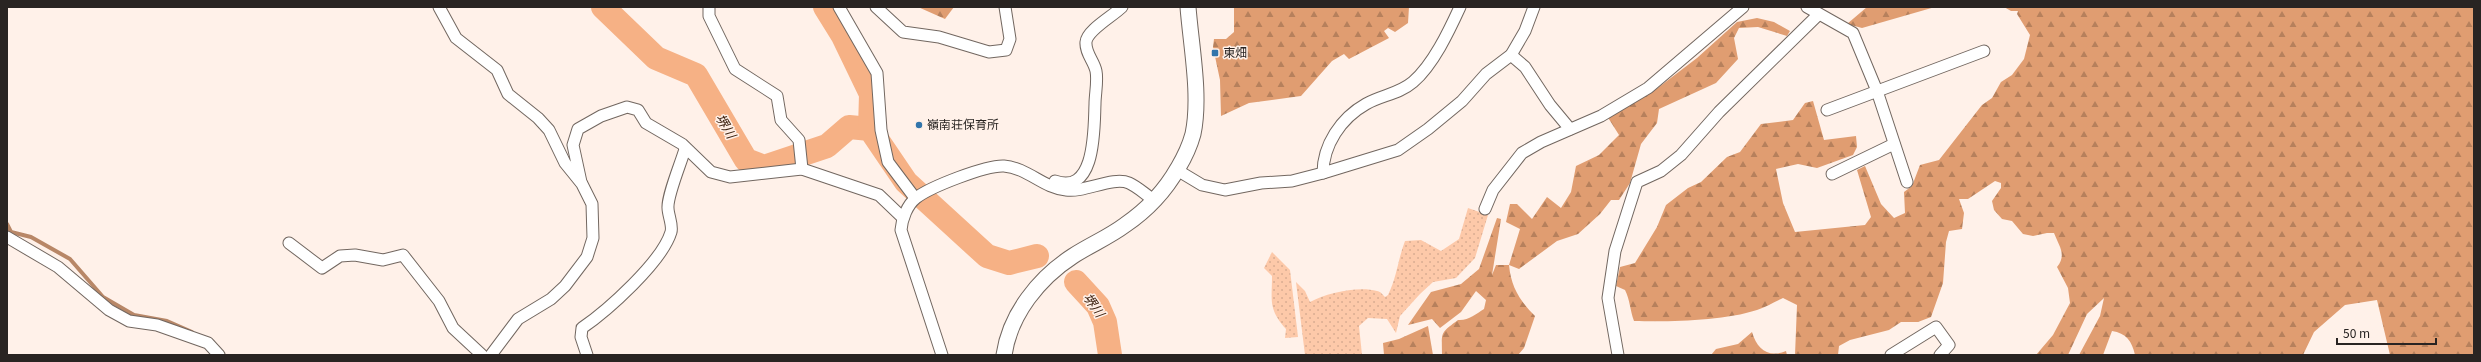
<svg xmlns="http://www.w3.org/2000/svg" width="2481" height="362" font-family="Georgia,'Noto Sans JP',serif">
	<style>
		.grass { fill: url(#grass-dots) }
		.forest { fill: url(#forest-firs) }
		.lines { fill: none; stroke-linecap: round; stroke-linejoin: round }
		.stream { stroke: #b88767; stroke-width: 4 }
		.river { stroke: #f6b185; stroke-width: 24 }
		.street-casing { stroke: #726760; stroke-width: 13 }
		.secondary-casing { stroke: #726760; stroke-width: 17 }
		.street { stroke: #fff; stroke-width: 11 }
		.secondary { stroke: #fff; stroke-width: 15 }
		.poi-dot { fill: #3275ab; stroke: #fff1e9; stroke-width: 1.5 }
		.labels { text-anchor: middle; stroke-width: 3; stroke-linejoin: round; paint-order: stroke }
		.poi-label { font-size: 12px; fill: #292422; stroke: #fff1e9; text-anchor: start }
		.water-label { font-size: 13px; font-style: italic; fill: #3f2311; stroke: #fff1e9 }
	</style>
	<defs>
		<pattern id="grass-dots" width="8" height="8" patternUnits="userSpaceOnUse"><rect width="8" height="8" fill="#fdc9a9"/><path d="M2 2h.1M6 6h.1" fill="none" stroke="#d9ac91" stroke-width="1.8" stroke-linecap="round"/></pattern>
		<pattern id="forest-firs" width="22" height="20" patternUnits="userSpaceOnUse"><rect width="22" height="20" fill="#e09d71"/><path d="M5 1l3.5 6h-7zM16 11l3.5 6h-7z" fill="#b6805c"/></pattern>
	</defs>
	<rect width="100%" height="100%" fill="#fff1e9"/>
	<!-- grass -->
	<g class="grass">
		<path d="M 1468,208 L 1488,215 L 1475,258 L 1456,278 L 1433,282 L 1420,294 L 1400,316 L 1396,333 L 1387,319 L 1368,318 L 1359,326 L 1362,355 L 1305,355 L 1296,282 L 1305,291 L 1310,302 C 1327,293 1358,286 1377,291 C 1380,291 1383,295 1385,297 L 1388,295 C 1397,277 1398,259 1405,241 L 1421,240 L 1441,251 L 1459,239 Z"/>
		<path d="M 1272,252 L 1290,270 L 1298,337 L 1285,338 L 1286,329 C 1268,309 1272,301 1272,276 L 1264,268 Z"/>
	</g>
	<!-- forest -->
	<g class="forest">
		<path d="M 918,7 L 954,7 L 945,19 Z"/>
		<path d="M 1234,7 L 1409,7 L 1408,23 L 1395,32 L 1388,28 L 1384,31 L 1389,38 L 1349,59 L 1344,54 L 1332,61 L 1301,96 L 1249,103 L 1221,116 L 1220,80 L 1213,47 L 1214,39 L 1226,39 L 1234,32 Z"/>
		<path d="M 1867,7 L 1935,7 L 1862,28 L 1847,24 Z"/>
		<path d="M 2004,7 L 2474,7 L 2474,355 L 2390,355 L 2377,300 L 2345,305 L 2314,332 L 2303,355 L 2135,355 C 2132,341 2126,333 2112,331 L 2103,355 L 2079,355 L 2100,316 L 2104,298 L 2087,314 L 2068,355 L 2036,355 L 2053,335 L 2070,303 L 2068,288 L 2057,267 C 2067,255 2059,246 2054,233 L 2047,233 L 2033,236 L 2023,234 L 2012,221 L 2002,219 L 1994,210 L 1992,201 L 2001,188 L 2001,183 L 1995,181 L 1968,199 L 1959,199 L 1964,213 L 1962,229 L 1949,231 L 1946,242 L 1943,283 L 1931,317 L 1918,322 L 1901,322 L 1889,330 L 1850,340 L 1839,346 L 1838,355 L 1795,355 L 1797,305 L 1783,298 C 1774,302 1766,307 1757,310 C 1723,321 1670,322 1634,321 C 1630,310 1630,300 1625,290 L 1616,286 L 1620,267 L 1635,263 L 1657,227 L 1666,205 L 1688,188 L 1701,182 L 1727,157 L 1740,152 L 1761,124 L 1793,120 L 1805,103 L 1813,101 L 1824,140 L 1856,136 L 1857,147 L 1853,155 L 1817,168 L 1798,164 L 1776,169 L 1783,203 L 1795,232 L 1865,225 L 1871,217 L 1857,170 L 1865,166 L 1881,204 L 1894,218 L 1905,213 L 1904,192 L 1912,186 L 1920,165 L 1939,160 L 1982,105 L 1992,98 L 2001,82 L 2012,75 L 2024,59 L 2030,35 L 2017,14 L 2018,11 L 2011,11 Z"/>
		<path d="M 1757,18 L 1774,22 L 1790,31 L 1787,36 L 1758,27 L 1739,28 L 1734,38 L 1738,59 L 1716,83 L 1659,109 L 1657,123 L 1641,144 L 1630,183 L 1619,200 L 1611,200 L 1600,214 L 1578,234 L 1557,241 L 1519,269 L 1509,265 C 1511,287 1520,301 1535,316 L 1524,348 L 1518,355 L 1442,355 C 1442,332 1439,334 1458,320 C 1468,321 1476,314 1484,309 L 1486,300 L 1476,291 L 1461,312 L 1440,328 L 1432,319 L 1408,325 L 1431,292 L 1461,284 L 1479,269 L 1497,218 L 1501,219 L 1492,275 L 1496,265 L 1509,265 L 1520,229 L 1506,222 L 1510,204 L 1517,204 L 1532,219 L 1547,197 L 1561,208 L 1571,192 L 1576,166 L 1599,155 L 1619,135 L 1607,116 L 1655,90 L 1697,58 L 1737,22 Z"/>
		<path d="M 1428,326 L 1433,355 L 1384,355 L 1383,343 L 1399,339 Z"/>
		<path d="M 1752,332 C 1757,350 1769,358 1786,351 L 1787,355 L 1711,355 L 1716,349 L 1738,344 Z"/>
	</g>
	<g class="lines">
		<!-- stream -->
		<path class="stream" d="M 7,224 L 11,232 L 31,237 L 70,259 L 103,297 L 134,315 L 167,321 L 192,332"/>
		<!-- river -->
		<g class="river">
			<path d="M 603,7 L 656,58 L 696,75 L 746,160 L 764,167 L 827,146 L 849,127 L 870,129 L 906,182 L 987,256 L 1009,263 L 1037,256"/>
			<path d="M 825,7 L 843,36 L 871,94 L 870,129"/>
			<path d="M 1076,282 L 1098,306 L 1105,322 L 1110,355"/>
		</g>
		<!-- street casing -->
		<g class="street-casing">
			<g id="street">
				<path d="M 439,7 L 456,38 L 497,70 L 508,94 L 538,118 L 549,130 L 565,163 L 582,184 L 592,204 L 593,238 L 587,257 L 565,286 L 551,299 L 518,319 L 491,355"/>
				<path d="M 709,7 L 709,16 L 735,69 L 777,96 L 781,120 L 799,140 L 802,169"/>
				<path d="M 839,7 L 877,73 L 881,130 L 888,162 L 915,198"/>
				<path d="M 876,7 L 903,32 L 939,37 L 989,52 L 1006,50 L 1010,39 L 1005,7"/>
				<path d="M 1807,7 L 1853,33 L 1877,91 L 1907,182"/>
				<path d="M 1511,55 L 1525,67 L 1550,105 L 1570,129"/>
				<path d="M 1827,110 L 1984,51"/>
				<path d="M 1177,170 L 1202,185 L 1225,190 L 1261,183 L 1292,181 L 1323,173 C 1323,145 1341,118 1366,104 C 1382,95 1399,94 1413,82 C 1433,65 1449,31 1460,7"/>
				<path d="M 1323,173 L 1398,150 L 1428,129 L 1462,101 L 1486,74 L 1511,55 L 1525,31 L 1534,7"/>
				<path d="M 1832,174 L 1894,144"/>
				<path d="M 1055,181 C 1096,196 1094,128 1095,104 C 1095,94 1098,81 1096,71 C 1094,61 1085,53 1086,42 C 1087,30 1113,16 1122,7"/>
				<path d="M 581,182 L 573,145 L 578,129 L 601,116 L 627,107 L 638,110 L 646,123 L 682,144 L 711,172 L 730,177 L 802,169 L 879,195 L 902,217"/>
				<path d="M 1485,209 L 1493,190 L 1522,153 L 1541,142 L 1601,116 L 1648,88 L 1743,7"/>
				<path d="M 7,237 L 58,267 L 109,310 L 129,321 L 157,325 L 208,343 L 219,355"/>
				<path d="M 289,243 L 322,268 L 340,256 L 355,255 L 383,260 L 403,255 L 439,301 L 453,328 L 482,355"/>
				<path d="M 587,355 L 581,337 L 582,328 C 607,311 662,262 671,232 C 673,225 668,215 668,208 C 667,196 681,163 685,149"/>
				<path d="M 942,355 L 901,230 C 902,219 907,205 916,198 C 930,187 986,165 1004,166 C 1028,168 1043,188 1066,190 C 1084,193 1113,176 1129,183 C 1138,187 1146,195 1154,200"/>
				<path d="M 1618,355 L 1608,298 L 1615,251 L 1637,182 L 1661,171 L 1681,155 L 1719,112 L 1819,14"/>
				<path d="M 1891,355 L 1936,327 L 1949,345 L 1940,355"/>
			</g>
		</g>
		<!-- secondary casing -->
		<g class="secondary-casing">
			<path id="secondary" d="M 1004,355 C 1010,314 1039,278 1073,256 C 1090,245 1109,237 1125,225 C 1147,210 1165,191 1178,168 C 1184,158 1190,145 1193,134 C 1201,96 1191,46 1188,7"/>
		</g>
		<!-- street -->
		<use href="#street" class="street"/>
		<!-- secondary -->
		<use href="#secondary" class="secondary"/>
	</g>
	<!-- markers -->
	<g class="poi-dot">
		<rect x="1211" y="49" width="8" height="8" rx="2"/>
		<circle cx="919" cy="125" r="4"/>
	</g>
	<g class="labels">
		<!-- poi labels -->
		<g class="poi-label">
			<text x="1223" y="57">東畑</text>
			<text x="927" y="129">嶺南荘保育所</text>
		</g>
		<!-- water labels -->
		<g class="water-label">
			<text transform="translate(726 126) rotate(59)" y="5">堺川</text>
			<text transform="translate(1094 305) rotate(55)" y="5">堺川</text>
		</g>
	</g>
	<!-- border -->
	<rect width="2481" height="362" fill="none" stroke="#292422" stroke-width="16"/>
	<!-- scale -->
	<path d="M2337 338v6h99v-6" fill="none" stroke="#292422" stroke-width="2"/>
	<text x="2343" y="338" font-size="12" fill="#292422" stroke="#fff1e9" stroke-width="3" paint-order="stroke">50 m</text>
</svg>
